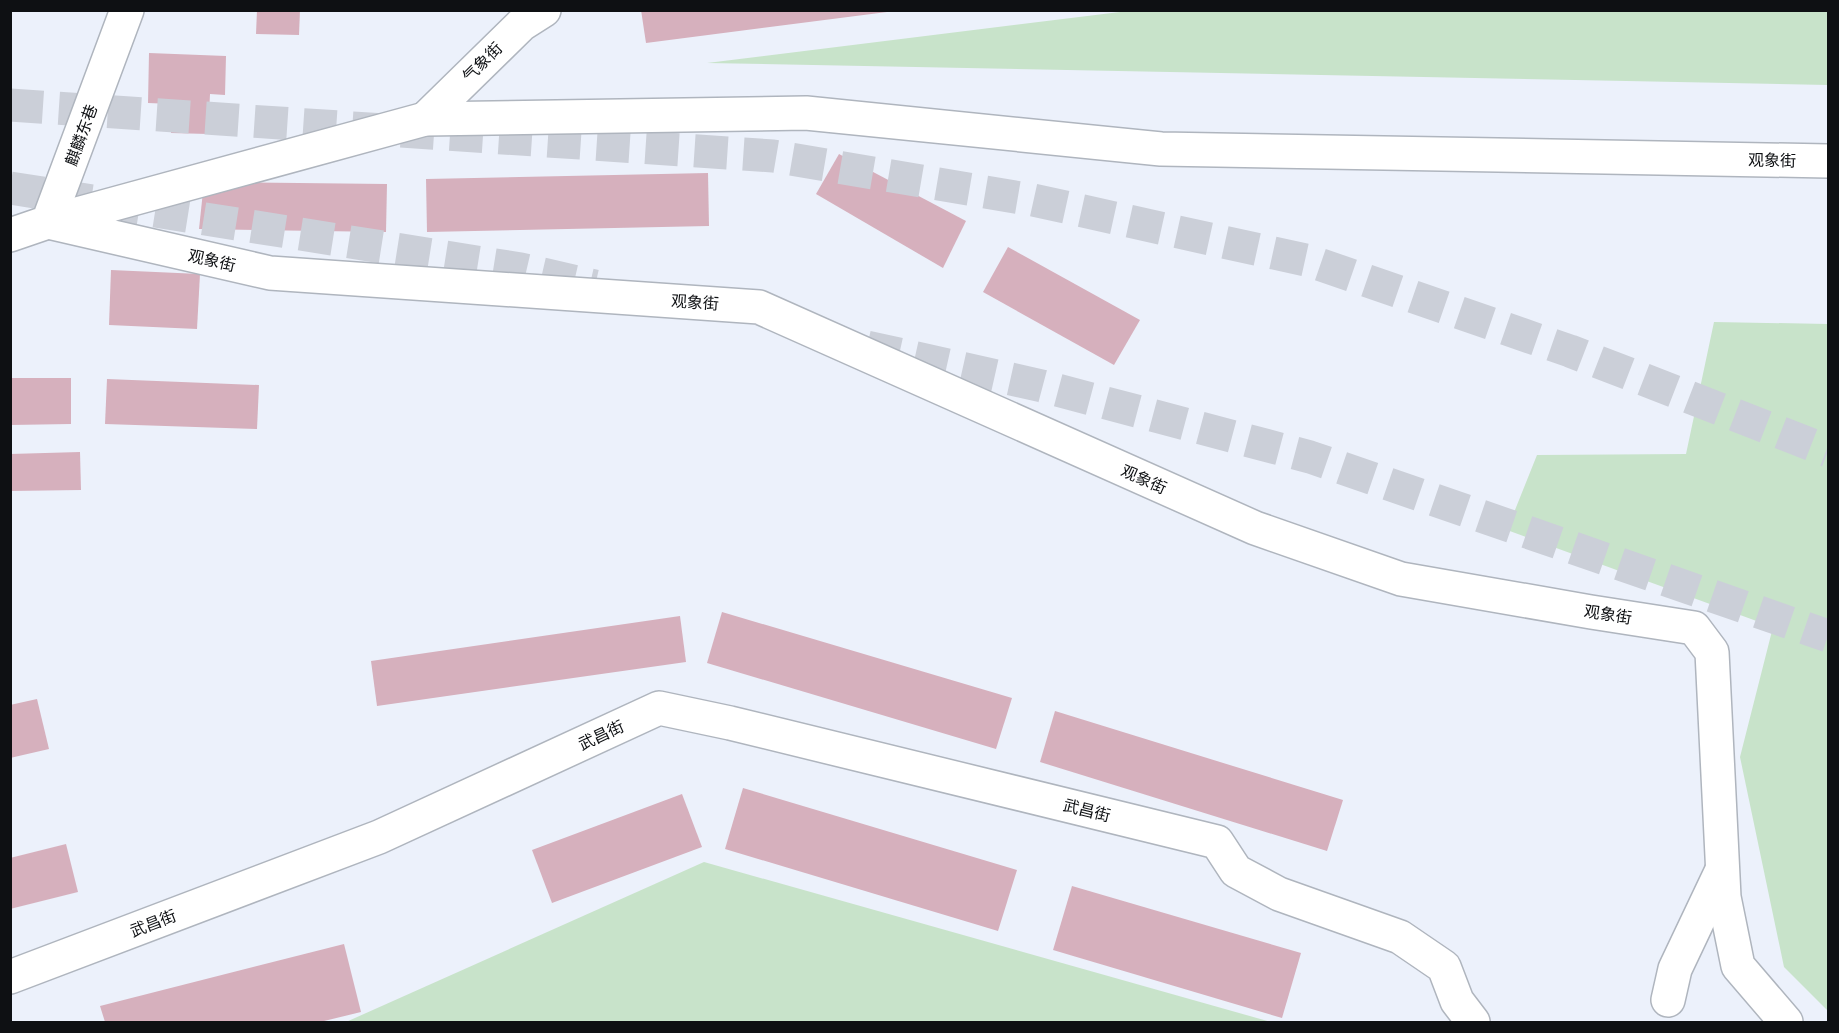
<svg xmlns="http://www.w3.org/2000/svg" width="1839" height="1033" font-family="Quicksand,'Noto Sans SC',sans-serif">
	<style>
		.green { fill: #c8e3ca }
		.building { fill: #d6b0bd }
		.lines { fill: none; stroke-linecap: round; stroke-linejoin: round }
		.major-tunnel { stroke: #cbcfd8; stroke-width: 33; stroke-dasharray: 33 16; stroke-linecap: butt }
		.minor-casing { stroke: #afb5be; stroke-width: 36 }
		.minor { stroke: #fff; stroke-width: 33 }
		.labels { text-anchor: middle; stroke-width: 6; stroke-linejoin: round; paint-order: stroke }
		.street-label { font-size: 16px; fill: #0e1013; stroke: #fff }
	</style>
	<rect width="100%" height="100%" fill="#ecf1fb"/>
	<!-- green -->
	<g class="green">
		<path d="M 1128,11 L 1828,11 L 1828,85 L 707,63 Z"/>
		<path d="M 1714,322 L 1828,324 L 1828,1011 L 1784,967 L 1740,757 L 1773,627 L 1507,530 L 1537,455 L 1686,454 Z"/>
		<path d="M 704,862 L 1271,1022 L 346,1022 Z"/>
	</g>
	<!-- building -->
	<g class="building">
		<path d="M 257,10 L 300,10 L 299,35 L 256,34 Z"/>
		<path d="M 641,10 L 886,10 L 887,12 L 646,43 Z"/>
		<path d="M 149,53 L 226,56 L 225,95 L 210,94 L 208,134 L 171,133 L 172,104 L 148,103 Z"/>
		<path d="M 839,154 L 966,221 L 943,268 L 816,194 Z"/>
		<path d="M 708,173 L 709,226 L 427,232 L 426,179 Z"/>
		<path d="M 204,182 L 387,184 L 386,232 L 199,229 Z"/>
		<path d="M 1008,247 L 1140,320 L 1114,365 L 983,292 Z"/>
		<path d="M 111,270 L 200,274 L 197,329 L 109,325 Z"/>
		<path d="M 10,378 L 71,378 L 71,424 L 10,425 Z"/>
		<path d="M 107,379 L 259,385 L 257,429 L 105,424 Z"/>
		<path d="M 80,452 L 81,490 L 10,491 L 10,454 Z"/>
		<path d="M 722,612 L 1012,698 L 996,749 L 707,663 Z"/>
		<path d="M 680,616 L 686,662 L 377,706 L 371,661 Z"/>
		<path d="M 37,699 L 49,749 L 10,758 L 10,705 Z"/>
		<path d="M 1055,711 L 1343,800 L 1327,851 L 1040,762 Z"/>
		<path d="M 743,788 L 1017,870 L 998,931 L 725,849 Z"/>
		<path d="M 682,794 L 702,847 L 552,903 L 532,850 Z"/>
		<path d="M 66,844 L 78,892 L 10,909 L 10,858 Z"/>
		<path d="M 1072,886 L 1301,953 L 1282,1018 L 1053,950 Z"/>
		<path d="M 344,944 L 361,1012 L 320,1022 L 105,1022 L 100,1006 Z"/>
	</g>
	<g class="lines">
		<!-- major-tunnel -->
		<g class="major-tunnel">
			<path d="M 10,105 L 773,156 L 1033,200 L 1310,261 L 1570,351 L 1828,451"/>
			<path d="M 10,188 L 521,269 L 595,286"/>
			<path d="M 867,347 L 1042,386 L 1310,457 L 1828,636"/>
		</g>
		<!-- minor casing -->
		<g class="minor-casing">
			<g id="minor">
				<path d="M 425,119 L 522,24 L 544,10"/>
				<path d="M 10,235 L 48,222 L 127,10"/>
				<path d="M 10,977 L 379,837 L 659,708 L 730,723 L 1217,842 L 1236,871 L 1279,894 L 1400,937 L 1444,967 L 1457,1001 L 1473,1022"/>
				<path d="M 1668,1000 L 1675,969 L 1722,870"/>
				<path d="M 1786,1022 L 1738,966 L 1724,897 L 1712,652 L 1694,628 L 1591,612 L 1401,579 L 1255,528 L 759,307 L 270,273 L 48,222 L 425,119 L 806,113 L 1161,149 L 1828,161"/>
			</g>
		</g>
		<!-- minor -->
		<use href="#minor" class="minor"/>
	</g>
	<g class="labels">
		<!-- street labels -->
		<g class="street-label">
			<text transform="translate(482 62) rotate(-45)" y="6">气象街</text>
			<text transform="translate(81 135) rotate(-70)" y="6">麒麟东巷</text>
			<text transform="translate(1772 160) rotate(1)" y="6">观象街</text>
			<text transform="translate(212 260) rotate(13)" y="6">观象街</text>
			<text transform="translate(695 302) rotate(4)" y="6">观象街</text>
			<text transform="translate(1144 479) rotate(24)" y="6">观象街</text>
			<text transform="translate(1608 614) rotate(9)" y="6">观象街</text>
			<text transform="translate(601 735) rotate(-25)" y="6">武昌街</text>
			<text transform="translate(1087 810) rotate(14)" y="6">武昌街</text>
			<text transform="translate(153 923) rotate(-21)" y="6">武昌街</text>
		</g>
	</g>
	<!-- border -->
	<rect width="1839" height="1033" fill="none" stroke="#0e1013" stroke-width="24"/>
</svg>
